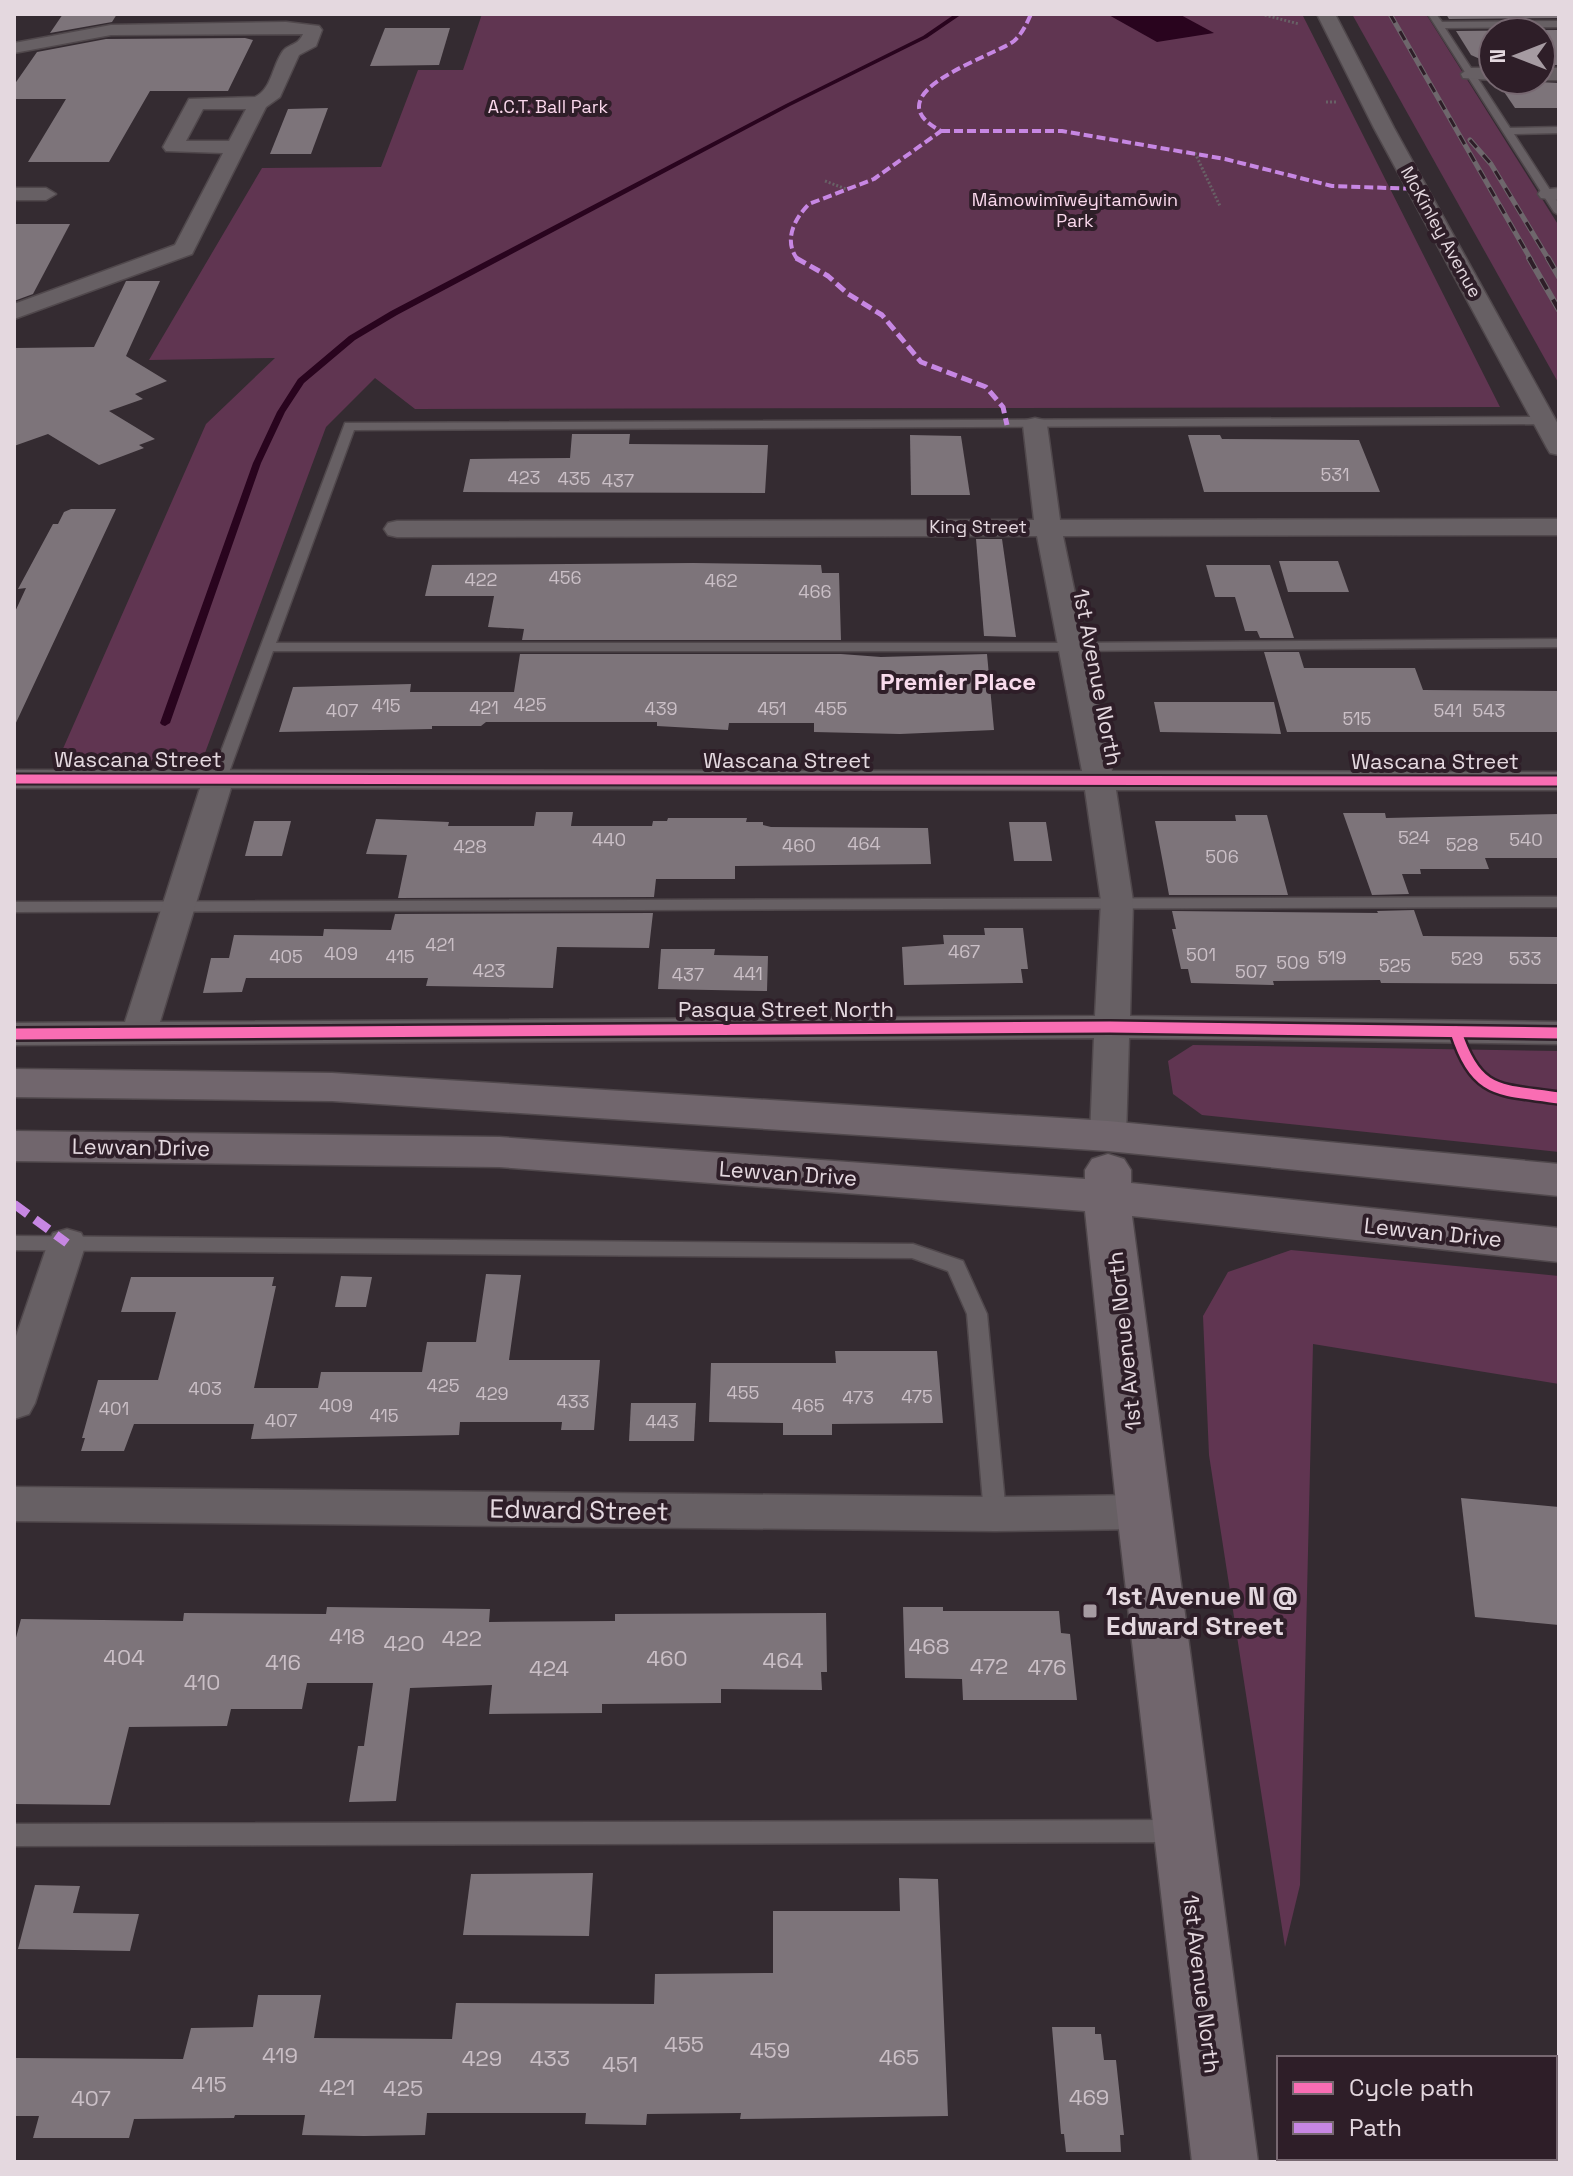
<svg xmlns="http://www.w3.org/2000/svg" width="1573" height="2176" font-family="'Space Grotesk',sans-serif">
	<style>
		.green { fill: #603551 }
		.water { fill: #29041e }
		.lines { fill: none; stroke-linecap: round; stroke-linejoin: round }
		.stream { fill: #29041e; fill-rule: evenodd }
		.building { fill: #7d747a }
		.lane-casing { stroke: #50484c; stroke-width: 3 }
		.street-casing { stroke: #50484c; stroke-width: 3 }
		.secondary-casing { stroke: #50484c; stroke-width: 3 }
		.path { stroke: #686166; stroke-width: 3; stroke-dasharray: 2 2; stroke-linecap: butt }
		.lane { fill: #676064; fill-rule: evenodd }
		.street { fill: #676064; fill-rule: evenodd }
		.secondary { fill: #71666d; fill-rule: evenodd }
		.rail-far1-casing { stroke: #6e676c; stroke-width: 5 }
		.rail-casing { stroke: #6e676c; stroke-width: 6 }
		.rail-far1 { stroke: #2e1e28; stroke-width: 3; stroke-dasharray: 10; stroke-linecap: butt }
		.rail { stroke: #2e1e28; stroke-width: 4; stroke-dasharray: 12; stroke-linecap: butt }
		.quiet-far2 { stroke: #c787e3; stroke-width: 4; stroke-dasharray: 9 4; stroke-linecap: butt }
		.quiet-far1 { stroke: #c787e3; stroke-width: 5; stroke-dasharray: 11 5; stroke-linecap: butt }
		.quiet { stroke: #c787e3; stroke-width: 9; stroke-dasharray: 17 9; stroke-linecap: butt }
		.cycleway-far1-casing { stroke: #2e1e28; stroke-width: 13 }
		.cycleway-casing { stroke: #2e1e28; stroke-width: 16 }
		.cycleway-far1 { stroke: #f96db3; stroke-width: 9 }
		.cycleway { stroke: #f96db3; stroke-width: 11 }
		.poi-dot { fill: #a69ba2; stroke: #2e1e28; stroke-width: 3 }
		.labels { text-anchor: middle; stroke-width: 8; stroke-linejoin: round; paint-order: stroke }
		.far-park-label { font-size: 18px; fill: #fad8ec; stroke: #2e1e28 }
		.far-street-label { font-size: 18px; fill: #e4d8df; stroke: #2e1e28 }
		.number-label { font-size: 18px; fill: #cabfc6 }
		.street-label { font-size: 22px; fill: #e4d8df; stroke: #2e1e28 }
		.near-number-label { font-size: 22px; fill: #cabfc6 }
		.neighbourhood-label { font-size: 24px; font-weight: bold; fill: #f8dbec; stroke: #2e1e28 }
		.near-street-label { font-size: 26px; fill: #e4d8df; stroke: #2e1e28 }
		.near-poi-label { font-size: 26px; font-weight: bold; fill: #e4d8df; stroke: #2e1e28; text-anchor: start }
	</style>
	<rect width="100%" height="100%" fill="#342b31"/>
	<!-- green -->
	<g class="green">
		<path d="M 482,14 L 1302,14 L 1500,407 L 415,409 L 375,378 L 326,427 L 202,761 L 58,760 L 206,424 L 275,358 L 149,360 L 262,168 L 381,167 L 418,70 L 463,70 Z"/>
		<path d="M 1352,14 L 1426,14 L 1559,226 L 1559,384 Z"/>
		<path d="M 1193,1045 L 1559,1051 L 1559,1152 L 1202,1115 L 1173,1094 L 1168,1061 Z"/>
		<path d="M 1291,1250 L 1559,1276 L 1559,1384 L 1313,1344 L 1300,1885 L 1285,1947 L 1209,1455 L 1203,1316 L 1228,1272 Z"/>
	</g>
	<!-- water -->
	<path class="water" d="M 1107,14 L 1179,14 L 1214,33 L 1157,42 Z"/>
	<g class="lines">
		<!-- stream -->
		<path class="stream" d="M 955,14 L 962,14 L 927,38 L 790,106 L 397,315 L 355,340 L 304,383 L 285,412 L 261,463 L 170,723 L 165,726 L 162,725 L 160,723 L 253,463 L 277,412 L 298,379 L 349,336 L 391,311 L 786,104 L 923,36 Z"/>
	</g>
	<!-- building -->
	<g class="building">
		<path d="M 63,14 L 117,14 L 112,22 L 50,33 Z"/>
		<path d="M 1446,14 L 1559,14 L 1559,18 L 1449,19 Z"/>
		<path d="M 385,28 L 450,28 L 439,65 L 370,66 Z"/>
		<path d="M 1559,30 L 1559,65 L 1541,65 L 1541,32 L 1493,32 L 1493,65 L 1485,65 L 1480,59 L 1471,55 L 1456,31 Z"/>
		<path d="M 245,38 L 253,40 L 228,91 L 150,91 L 109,162 L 28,162 L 66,99 L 14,99 L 14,85 L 37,52 L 106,39 Z"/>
		<path d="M 1496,80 L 1559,83 L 1559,108 L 1515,108 Z"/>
		<path d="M 328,108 L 311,154 L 270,154 L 288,109 Z"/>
		<path d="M 14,224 L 70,224 L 33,294 L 14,301 Z"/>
		<path d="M 126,281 L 160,281 L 126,356 L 167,381 L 135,394 L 143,399 L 109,411 L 155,439 L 139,445 L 144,448 L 99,465 L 48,434 L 14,446 L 14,348 L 94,347 Z"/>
		<path d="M 572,434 L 630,434 L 629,444 L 768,445 L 765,493 L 463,492 L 470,459 L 570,458 Z"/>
		<path d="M 910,435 L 961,436 L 970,495 L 911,495 Z"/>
		<path d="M 1188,435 L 1220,435 L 1222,439 L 1359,440 L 1380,492 L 1204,492 Z"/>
		<path d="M 71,509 L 116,509 L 14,727 L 14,614 L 26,588 L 18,589 L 53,524 L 58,524 L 64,512 Z"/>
		<path d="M 976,539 L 1002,539 L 1016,637 L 984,636 Z"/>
		<path d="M 1279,561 L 1338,561 L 1349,592 L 1288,592 Z"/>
		<path d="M 693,563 L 821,565 L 822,573 L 839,573 L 841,640 L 522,640 L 524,629 L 488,627 L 494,596 L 425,596 L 432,565 Z"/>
		<path d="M 1206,565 L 1270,565 L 1294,638 L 1260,638 L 1257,631 L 1245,631 L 1235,597 L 1215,597 Z"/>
		<path d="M 1264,652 L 1299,652 L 1304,668 L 1415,668 L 1423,690 L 1559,691 L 1559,732 L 1287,732 Z"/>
		<path d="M 520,654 L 841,654 L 881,657 L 987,654 L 994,730 L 900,734 L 814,732 L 814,723 L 729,723 L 728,730 L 657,726 L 657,722 L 486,722 L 481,726 L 432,726 L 432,729 L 279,732 L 293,687 L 411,684 L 410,692 L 514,692 Z"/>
		<path d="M 1154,702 L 1274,702 L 1281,734 L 1160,732 Z"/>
		<path d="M 536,812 L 573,812 L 571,826 L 652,826 L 653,821 L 667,821 L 668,818 L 747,818 L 746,822 L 763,822 L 763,825 L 771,827 L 928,828 L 931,864 L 735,866 L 735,879 L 656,879 L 654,897 L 398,898 L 407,855 L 366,854 L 376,819 L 449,822 L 448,826 L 534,826 Z"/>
		<path d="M 1343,813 L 1385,813 L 1386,818 L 1559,814 L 1559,858 L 1485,858 L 1489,869 L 1420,869 L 1421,874 L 1402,874 L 1409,894 L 1372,895 Z"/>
		<path d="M 1235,815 L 1267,815 L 1288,895 L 1169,895 L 1155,821 L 1236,821 Z"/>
		<path d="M 254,821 L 291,821 L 282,856 L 245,856 Z"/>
		<path d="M 1009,822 L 1046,822 L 1052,861 L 1014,861 Z"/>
		<path d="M 1414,910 L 1423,936 L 1559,937 L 1559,984 L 1381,983 L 1380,980 L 1273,981 L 1274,985 L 1191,983 L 1188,969 L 1181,969 L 1172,929 L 1176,929 L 1172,911 L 1378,913 L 1377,911 Z"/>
		<path d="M 653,913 L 649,948 L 557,947 L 553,988 L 426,986 L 428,978 L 246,978 L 242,992 L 203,993 L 211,958 L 229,958 L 234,935 L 323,936 L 324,929 L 391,930 L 395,914 Z"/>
		<path d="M 984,928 L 1023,928 L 1028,969 L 1021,969 L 1023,983 L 904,985 L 902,947 L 944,944 L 943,935 L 985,935 Z"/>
		<path d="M 661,949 L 715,949 L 714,955 L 768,956 L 767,991 L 658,989 Z"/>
		<path d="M 486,1274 L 521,1275 L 509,1360 L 600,1360 L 594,1430 L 561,1430 L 562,1422 L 460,1422 L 459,1435 L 251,1439 L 254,1424 L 134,1424 L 124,1451 L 81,1451 L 85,1438 L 82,1438 L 98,1380 L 158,1380 L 176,1312 L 121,1312 L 131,1277 L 274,1277 L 272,1286 L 276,1286 L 254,1388 L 318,1388 L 321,1372 L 422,1372 L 427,1342 L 476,1342 Z"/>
		<path d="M 341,1276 L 372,1277 L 366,1307 L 335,1307 Z"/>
		<path d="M 835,1351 L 937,1351 L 943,1423 L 832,1424 L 832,1435 L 783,1435 L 783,1423 L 709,1422 L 711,1363 L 836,1363 Z"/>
		<path d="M 631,1403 L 696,1403 L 694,1441 L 629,1441 Z"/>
		<path d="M 1461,1498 L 1559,1507 L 1559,1625 L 1475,1617 Z"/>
		<path d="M 327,1607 L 490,1609 L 489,1622 L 615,1621 L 615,1614 L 826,1613 L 827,1672 L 821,1672 L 822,1690 L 721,1689 L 721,1703 L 602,1704 L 602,1713 L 489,1714 L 492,1685 L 410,1688 L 396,1801 L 349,1802 L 358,1746 L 364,1746 L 373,1683 L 307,1683 L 302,1709 L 231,1709 L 227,1726 L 129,1727 L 110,1805 L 14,1804 L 14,1645 L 21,1619 L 183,1621 L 184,1613 L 326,1614 Z"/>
		<path d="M 903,1607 L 943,1607 L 943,1611 L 1059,1611 L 1061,1633 L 1070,1634 L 1077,1700 L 963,1700 L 962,1679 L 905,1678 Z"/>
		<path d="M 593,1873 L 589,1936 L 463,1935 L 471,1874 Z"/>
		<path d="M 899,1878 L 938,1879 L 948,2116 L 740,2119 L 741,2113 L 647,2114 L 646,2125 L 585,2124 L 586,2113 L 427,2113 L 425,2135 L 364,2136 L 302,2135 L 305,2115 L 235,2115 L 234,2118 L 134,2119 L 129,2138 L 33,2138 L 39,2116 L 14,2116 L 14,2058 L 183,2059 L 191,2028 L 253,2027 L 258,1995 L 321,1995 L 314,2038 L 452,2039 L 456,2003 L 654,2004 L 655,1974 L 773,1973 L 773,1911 L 900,1911 Z"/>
		<path d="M 35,1885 L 80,1886 L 73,1913 L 139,1914 L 130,1951 L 18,1949 Z"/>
		<path d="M 1052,2027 L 1095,2027 L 1095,2034 L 1101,2034 L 1104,2060 L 1116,2060 L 1124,2135 L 1120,2135 L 1121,2152 L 1066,2152 L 1064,2134 L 1061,2134 Z"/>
	</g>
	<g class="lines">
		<!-- lane casing -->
		<g class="lane-casing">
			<g id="lane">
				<path d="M 1428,14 L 1436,14 L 1442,22 L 1559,21 L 1559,27 L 1445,28 L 1510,128 L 1559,127 L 1559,133 L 1514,134 L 1559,204 L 1559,215 L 1554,212 Z"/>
				<path d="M 1545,417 L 1551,421 L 1549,424 L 354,430 L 276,643 L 1071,643 L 1559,639 L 1559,647 L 1071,651 L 273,651 L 227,778 L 219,783 L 211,778 L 345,423 Z"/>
				<path d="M 1559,897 L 1559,907 L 14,912 L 14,902 Z"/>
				<path d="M 14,1236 L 913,1244 L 963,1261 L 987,1314 L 1006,1514 L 1003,1520 L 995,1523 L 987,1520 L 984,1514 L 967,1314 L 948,1271 L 912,1258 L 14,1250 Z"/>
				<path d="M 1175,1820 L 1184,1823 L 1187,1831 L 1184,1839 L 1175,1842 L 14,1846 L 14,1824 Z"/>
			</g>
		</g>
		<!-- street casing -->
		<g class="street-casing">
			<g id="street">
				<path d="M 1317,14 L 1335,14 L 1394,128 L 1559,426 L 1559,455 L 1550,453 L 1547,448 L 1374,128 Z"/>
				<path d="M 286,22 L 319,26 L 322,30 L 316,46 L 299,55 L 280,97 L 266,107 L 192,254 L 14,319 L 14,304 L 175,245 L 223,153 L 166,151 L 163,147 L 189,99 L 255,97 C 272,89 272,66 283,51 C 290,43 298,46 303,34 L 111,35 L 14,53 L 14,43 L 111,25 ZM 203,109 L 246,109 L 229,141 L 186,141 Z"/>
				<path d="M 1470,68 L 1493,68 L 1493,80 L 1463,78 L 1461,74 Z"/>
				<rect x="1541" y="68" width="18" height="12"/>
				<path d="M 14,188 L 46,188 L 56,194 L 46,200 L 14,200 Z"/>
				<path d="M 1559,188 L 1559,200 L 1541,198 L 1538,194 L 1541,190 Z"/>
				<path d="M 1035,418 L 1044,420 L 1047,425 L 1060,520 L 1559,519 L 1559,535 L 1063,536 L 1112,771 L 1559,772 L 1559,790 L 1116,790 L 1133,901 L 1130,1016 L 1559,1022 L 1559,1044 L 1129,1038 L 1126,1136 L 1121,1145 L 1108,1148 L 1095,1145 L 1090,1136 L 1094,1038 L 14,1045 L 14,1023 L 125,1022 L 200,788 L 14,788 L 14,770 L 1082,771 L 1037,536 L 397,537 L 388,535 L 384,529 L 388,523 L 397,521 L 1034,520 L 1023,425 L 1026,420 ZM 231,788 L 1085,790 L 1101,901 L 1095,1016 L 160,1022 Z"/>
				<path d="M 67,1229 L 81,1233 L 86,1243 L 35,1403 L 29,1414 L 14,1419 L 14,1342 L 48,1243 L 53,1233 Z"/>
				<path d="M 14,1487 L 995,1497 L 1143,1495 L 1158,1500 L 1165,1512 L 1158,1524 L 1143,1529 L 995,1531 L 14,1521 Z"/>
			</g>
		</g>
		<!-- secondary casing -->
		<g class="secondary-casing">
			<g id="secondary">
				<path d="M 14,1069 L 332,1073 L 1108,1121 L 1559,1164 L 1559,1196 L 1108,1151 L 332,1101 L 14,1097 Z"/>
				<path d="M 14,1131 L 499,1137 L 1085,1179 L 1085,1170 L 1092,1159 L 1108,1154 L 1124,1159 L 1131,1170 L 1131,1183 L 1559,1228 L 1559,1262 L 1132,1216 L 1258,2162 L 1192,2162 L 1117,1512 L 1085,1211 L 499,1167 L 14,1161 Z"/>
			</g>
		</g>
		<!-- path -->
		<g class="path">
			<path d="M 1261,14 L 1299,24"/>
			<path d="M 1326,102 L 1338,102"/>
			<path d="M 1195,153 L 1220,206"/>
			<path d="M 825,181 L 846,189"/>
		</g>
		<!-- lane -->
		<use href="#lane" class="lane"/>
		<!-- street -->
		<use href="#street" class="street"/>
		<!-- secondary -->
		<use href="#secondary" class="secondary"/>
		<!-- rail-far1 casing -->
		<g class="rail-far1-casing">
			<g id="rail-far1">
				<path d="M 1390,14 L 1531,260"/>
				<path d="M 1470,140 L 1491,164 L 1549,260"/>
			</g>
		</g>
		<!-- rail casing -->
		<g class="rail-casing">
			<g id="rail">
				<path d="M 1529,258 L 1559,310"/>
				<path d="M 1548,258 L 1559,277"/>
			</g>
		</g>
		<!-- rail-far1 -->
		<use href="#rail-far1" class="rail-far1"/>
		<!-- rail -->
		<use href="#rail" class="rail"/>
		<!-- quiet-far2 -->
		<g class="quiet-far2">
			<path d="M 941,131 L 1062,131 L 1225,159 L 1332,186 L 1418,189"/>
			<path d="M 798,260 C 783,241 794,219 809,204 L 874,179 L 941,131 C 869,93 995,56 1014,41 C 1022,34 1027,23 1031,14"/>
		</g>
		<!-- quiet-far1 -->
		<path class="quiet-far1" d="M 796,258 L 828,276 L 848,294 L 882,315 L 921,362 L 986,387 L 1003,407 L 1007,425"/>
		<!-- quiet -->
		<path class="quiet" d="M 14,1204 L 67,1243"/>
		<!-- cycleway-far1 casing -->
		<g class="cycleway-far1-casing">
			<path id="cycleway-far1" d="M 14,779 L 1559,781"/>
		</g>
		<!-- cycleway casing -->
		<g class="cycleway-casing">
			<g id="cycleway">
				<path d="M 1456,1032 C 1477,1096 1500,1089 1559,1098"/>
				<path d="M 14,1034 L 1110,1027 L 1559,1033"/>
			</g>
		</g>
		<!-- cycleway-far1 -->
		<use href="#cycleway-far1" class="cycleway-far1"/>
		<!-- cycleway -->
		<use href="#cycleway" class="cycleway"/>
	</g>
	<!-- markers -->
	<rect class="poi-dot" x="1082" y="1603" width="16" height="16" rx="4"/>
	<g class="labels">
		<!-- far-park labels -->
		<g class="far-park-label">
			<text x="548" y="113">A.C.T. Ball Park</text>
			<text x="1075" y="206">Māmowimīwēyitamōwin<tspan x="1075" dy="21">Park</tspan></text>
		</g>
		<!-- far-street labels -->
		<g class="far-street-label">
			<text transform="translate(1441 232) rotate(61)" y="6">McKinley Avenue</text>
			<text x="978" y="533">King Street</text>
		</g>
		<!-- number labels -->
		<g class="number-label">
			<text x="1335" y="481">531</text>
			<text x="524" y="484">423</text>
			<text x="574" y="485">435</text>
			<text x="618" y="487">437</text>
			<text x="565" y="584">456</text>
			<text x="481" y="586">422</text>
			<text x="721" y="587">462</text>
			<text x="815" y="598">466</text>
			<text x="530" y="711">425</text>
			<text x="386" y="712">415</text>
			<text x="484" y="714">421</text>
			<text x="661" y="715">439</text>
			<text x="772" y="715">451</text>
			<text x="831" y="715">455</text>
			<text x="342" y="717">407</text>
			<text x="1448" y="717">541</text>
			<text x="1489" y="717">543</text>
			<text x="1357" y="725">515</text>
			<text x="1414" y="844">524</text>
			<text x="609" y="846">440</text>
			<text x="1526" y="846">540</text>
			<text x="864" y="850">464</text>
			<text x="1462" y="851">528</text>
			<text x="799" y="852">460</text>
			<text x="470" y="853">428</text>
			<text x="1222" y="863">506</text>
			<text x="440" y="951">421</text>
			<text x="964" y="958">467</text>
			<text x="341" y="960">409</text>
			<text x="1201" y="961">501</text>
			<text x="286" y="963">405</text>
			<text x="400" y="963">415</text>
			<text x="1332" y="964">519</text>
			<text x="1467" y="965">529</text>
			<text x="1525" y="965">533</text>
			<text x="1293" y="969">509</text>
			<text x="1395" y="972">525</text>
			<text x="489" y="977">423</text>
			<text x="1251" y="978">507</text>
			<text x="748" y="980">441</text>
			<text x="688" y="981">437</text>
			<text x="443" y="1392">425</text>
			<text x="205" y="1395">403</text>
			<text x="743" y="1399">455</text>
			<text x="492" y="1400">429</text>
			<text x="917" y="1403">475</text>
			<text x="858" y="1404">473</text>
			<text x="573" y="1408">433</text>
			<text x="336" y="1412">409</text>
			<text x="808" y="1412">465</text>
			<text x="114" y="1415">401</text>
			<text x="384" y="1422">415</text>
			<text x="281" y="1427">407</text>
			<text x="662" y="1428">443</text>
		</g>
		<!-- street labels -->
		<g class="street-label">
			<text transform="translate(1098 677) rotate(79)" y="8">1st Avenue North</text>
			<text x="138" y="767">Wascana Street</text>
			<text x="787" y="768">Wascana Street</text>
			<text x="1435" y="769">Wascana Street</text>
			<text x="786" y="1017">Pasqua Street North</text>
			<text transform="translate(141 1147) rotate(1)" y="8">Lewvan Drive</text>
			<text transform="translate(788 1173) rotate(4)" y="8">Lewvan Drive</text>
			<text transform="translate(1433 1232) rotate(6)" y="8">Lewvan Drive</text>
			<text transform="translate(1124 1341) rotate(-96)" y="8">1st Avenue North</text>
			<text transform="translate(1202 1984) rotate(83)" y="8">1st Avenue North</text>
		</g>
		<!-- near-number labels -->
		<g class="near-number-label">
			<text x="347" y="1644">418</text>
			<text x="462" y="1646">422</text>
			<text x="404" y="1651">420</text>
			<text x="929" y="1654">468</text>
			<text x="124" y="1665">404</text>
			<text x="667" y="1666">460</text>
			<text x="783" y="1668">464</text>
			<text x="283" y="1670">416</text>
			<text x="989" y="1674">472</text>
			<text x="1047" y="1675">476</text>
			<text x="549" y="1676">424</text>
			<text x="202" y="1690">410</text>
			<text x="684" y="2052">455</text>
			<text x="770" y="2058">459</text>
			<text x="280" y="2063">419</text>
			<text x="899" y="2065">465</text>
			<text x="482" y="2066">429</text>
			<text x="550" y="2066">433</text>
			<text x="620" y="2072">451</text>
			<text x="209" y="2092">415</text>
			<text x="337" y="2095">421</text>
			<text x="403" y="2096">425</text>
			<text x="1089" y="2105">469</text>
			<text x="91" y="2106">407</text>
		</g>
		<!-- neighbourhood labels -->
		<g class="neighbourhood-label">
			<text x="958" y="690">Premier Place</text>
		</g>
		<!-- near-street labels -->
		<g class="near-street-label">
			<text transform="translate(579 1510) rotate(1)" y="9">Edward Street</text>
		</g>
		<!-- near-poi labels -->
		<g class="near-poi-label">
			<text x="1106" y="1605">1st Avenue N @<tspan x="1106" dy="30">Edward Street</tspan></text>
		</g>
	</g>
	<!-- border -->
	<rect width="1573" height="2176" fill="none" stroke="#e4d8df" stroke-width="32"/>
	<!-- legend -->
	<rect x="1277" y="2056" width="280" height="104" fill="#2e1e28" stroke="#776871" stroke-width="2"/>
	<rect x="1293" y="2082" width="40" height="12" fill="#f96db3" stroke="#776871" stroke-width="2"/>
	<text x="1349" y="2096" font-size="24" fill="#e4d8df">Cycle path</text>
	<rect x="1293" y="2122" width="40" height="12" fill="#c787e3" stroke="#776871" stroke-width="2"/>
	<text x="1349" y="2136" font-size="24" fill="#e4d8df">Path</text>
	<!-- north arrow -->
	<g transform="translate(1517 56) rotate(270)"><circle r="38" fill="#2e1e28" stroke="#776871" stroke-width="2"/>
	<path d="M0-6L14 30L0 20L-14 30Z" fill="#a69ba2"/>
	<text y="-12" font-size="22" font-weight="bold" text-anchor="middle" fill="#e4d8df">N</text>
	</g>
</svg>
